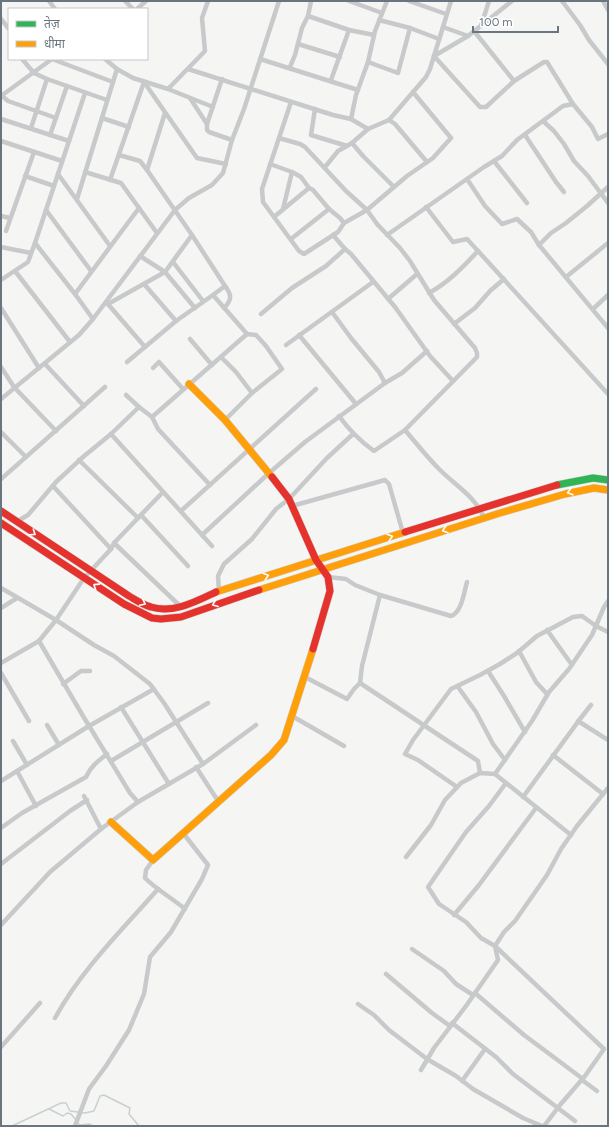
<svg xmlns="http://www.w3.org/2000/svg" width="609" height="1127" font-family="Figtree,'Noto Sans Devanagari',sans-serif">
	<style>
		.lines { fill: none; stroke-linecap: round; stroke-linejoin: round }
		.stream { stroke: #c9d0d2; stroke-width: 1.5 }
		.fast-casing { stroke: #d1d1d1; stroke-width: 8 }
		.slow-casing { stroke: #d1d1d1; stroke-width: 8 }
		.jam-casing { stroke: #d1d1d1; stroke-width: 8 }
		.street { stroke: #c7c9ca; stroke-width: 4.5 }
		.fast { stroke: #30b455; stroke-width: 7 }
		.slow { stroke: #ff9f0a; stroke-width: 7 }
		.jam { stroke: #e5322d; stroke-width: 7 }
		.oneway { stroke: #fff }
	</style>
	<rect width="100%" height="100%" fill="#f5f5f4"/>
	<g class="lines">
		<!-- stream -->
		<g class="stream">
			<path d="M 49,1109 L 63,1116 L 67,1113 L 71,1114 L 76,1120"/>
			<path d="M 78,1123 L 80,1125 L 89,1124 L 93,1126"/>
			<path d="M 12,1126 L 61,1103 L 66,1103 L 70,1111 L 85,1113 L 94,1111 L 100,1096 L 104,1095 L 130,1108 L 129,1114 L 139,1126"/>
		</g>
		<!-- fast casing -->
		<g class="fast-casing">
			<path id="fast" d="M 557,485 L 593,478 L 608,480"/>
		</g>
		<!-- slow casing -->
		<g class="slow-casing">
			<g id="slow">
				<path d="M 189,384 L 225,420 L 272,477"/>
				<path d="M 259,590 L 500,513 L 565,494 L 594,488 L 608,490"/>
				<path d="M 216,592 L 405,532"/>
				<path d="M 111,822 L 153,860 L 271,755 L 284,740 L 313,649"/>
			</g>
		</g>
		<!-- jam casing -->
		<g class="jam-casing">
			<g id="jam">
				<path d="M 272,477 L 289,499 L 316,560 L 328,577 L 330,591 L 313,649"/>
				<path d="M 1,511 L 129,596 C 136,600 143,605 151,607 C 173,614 197,601 216,592"/>
				<path d="M 1,523 L 124,604 L 152,618 L 161,619 L 181,617 L 259,590"/>
				<path d="M 405,532 L 557,485"/>
			</g>
		</g>
		<!-- street -->
		<g class="street">
			<path d="M 49,1 L 55,9"/>
			<path d="M 125,1 L 133,9"/>
			<path d="M 349,1 L 382,13"/>
			<path d="M 409,1 L 446,14"/>
			<path d="M 562,1 L 580,25 L 589,40 L 608,64"/>
			<path d="M 603,1 L 608,10"/>
			<path d="M 137,9 L 146,1"/>
			<path d="M 308,16 L 349,30 L 374,35"/>
			<path d="M 1,19 L 9,29"/>
			<path d="M 379,20 L 410,28 L 439,39"/>
			<path d="M 481,26 L 489,1"/>
			<path d="M 443,27 L 468,36 L 512,1"/>
			<path d="M 474,31 L 514,81 L 544,62 L 547,62 L 573,104"/>
			<path d="M 468,36 L 434,56 L 480,107 L 486,107 L 514,81"/>
			<path d="M 298,44 L 340,57"/>
			<path d="M 22,59 L 34,73 L 47,79 L 107,100"/>
			<path d="M 52,59 L 113,82"/>
			<path d="M 105,59 L 117,69 L 133,78 L 168,89 L 213,107"/>
			<path d="M 260,59 L 358,90"/>
			<path d="M 368,62 L 398,73 L 410,28"/>
			<path d="M 290,67 L 295,55 L 302,28 L 308,16 L 311,1"/>
			<path d="M 188,69 L 333,115 L 351,119 L 368,129"/>
			<path d="M 222,79 L 207,124 L 207,130 L 209,132 L 232,140"/>
			<path d="M 331,80 L 349,30"/>
			<path d="M 144,82 L 197,158 L 226,164"/>
			<path d="M 168,89 L 205,51 L 202,18 L 208,1"/>
			<path d="M 1,95 L 8,101 L 56,118"/>
			<path d="M 1,96 L 52,59"/>
			<path d="M 190,98 L 207,124"/>
			<path d="M 291,102 L 262,189 L 263,202 L 299,251 L 304,254 L 338,232 L 344,223 L 367,210 L 407,176 L 433,158 L 451,138 L 413,92"/>
			<path d="M 315,109 L 311,135 L 347,146"/>
			<path d="M 102,118 L 129,127"/>
			<path d="M 1,119 L 69,141"/>
			<path d="M 351,119 L 356,95 L 368,62 L 375,31 L 387,1"/>
			<path d="M 389,120 L 395,124 L 427,162"/>
			<path d="M 543,121 L 554,131 L 564,144 L 574,161 L 588,176 L 608,203"/>
			<path d="M 31,128 L 47,79"/>
			<path d="M 50,135 L 67,86"/>
			<path d="M 525,135 L 556,182 L 564,192"/>
			<path d="M 279,138 L 300,144 L 305,147 L 346,191 L 367,210 L 377,224 L 400,248 L 410,261 L 434,300 L 475,348 L 477,353 L 477,357 L 405,430 L 374,451 C 360,441 349,430 339,416"/>
			<path d="M 1,141 L 62,161"/>
			<path d="M 352,143 L 363,156 L 394,187"/>
			<path d="M 119,155 L 140,161 L 147,170 L 192,235 L 225,286 L 213,295 L 247,334"/>
			<path d="M 494,161 L 527,203"/>
			<path d="M 270,164 L 292,172 L 301,177 L 309,188 L 313,190 L 329,209 L 340,218 L 344,223"/>
			<path d="M 325,167 L 338,151 L 352,143 L 368,129 L 389,120 L 426,77 L 430,69 L 451,1"/>
			<path d="M 147,170 L 165,113"/>
			<path d="M 85,172 L 121,183 L 157,233"/>
			<path d="M 58,174 L 110,246"/>
			<path d="M 25,176 L 54,186"/>
			<path d="M 467,179 L 485,206 L 502,224 L 517,219 L 531,232 L 539,245 L 608,328"/>
			<path d="M 110,180 L 144,82"/>
			<path d="M 77,199 L 117,69"/>
			<path d="M 426,207 L 453,242 L 467,239 L 478,251 L 608,394"/>
			<path d="M 283,209 L 292,172"/>
			<path d="M 46,210 L 91,271"/>
			<path d="M 1,216 L 10,218"/>
			<path d="M 274,217 L 309,188"/>
			<path d="M 6,231 L 34,152"/>
			<path d="M 333,235 L 345,249 L 351,254 L 395,307 L 430,356 L 453,381"/>
			<path d="M 387,235 L 484,167 L 502,156 L 517,140 L 563,106 L 573,104 L 592,127 L 598,139 L 608,134"/>
			<path d="M 291,239 L 329,209"/>
			<path d="M 35,243 L 75,294 L 93,319"/>
			<path d="M 539,245 L 551,233 L 566,223 L 587,206 L 608,187"/>
			<path d="M 1,247 L 31,253"/>
			<path d="M 140,256 L 165,272 L 195,308"/>
			<path d="M 173,262 L 203,301"/>
			<path d="M 15,271 L 70,342"/>
			<path d="M 566,277 L 608,243"/>
			<path d="M 1,280 L 28,262 L 35,243 L 85,93"/>
			<path d="M 144,284 L 176,321"/>
			<path d="M 429,293 C 449,282 463,267 478,251"/>
			<path d="M 75,294 L 139,208"/>
			<path d="M 388,299 L 417,274"/>
			<path d="M 107,303 L 145,347"/>
			<path d="M 108,304 L 165,272 L 192,235"/>
			<path d="M 1,308 L 39,368"/>
			<path d="M 224,308 C 232,300 232,295 225,286"/>
			<path d="M 593,309 L 608,295"/>
			<path d="M 332,312 L 351,338 L 379,372 L 385,383"/>
			<path d="M 261,314 L 292,288 L 326,266 L 345,249"/>
			<path d="M 454,324 L 475,308 L 490,291 L 504,279"/>
			<path d="M 299,335 L 356,404"/>
			<path d="M 190,339 L 212,365"/>
			<path d="M 286,345 L 373,282"/>
			<path d="M 221,357 L 236,372 L 252,393"/>
			<path d="M 127,362 L 176,321 L 213,295"/>
			<path d="M 45,364 L 84,406"/>
			<path d="M 1,367 L 14,387 L 56,431"/>
			<path d="M 153,368 L 159,362 L 183,389"/>
			<path d="M 126,395 L 139,407"/>
			<path d="M 1,399 L 79,335 L 93,319 L 175,210 L 189,198 L 212,185 L 223,173 L 232,140 L 244,109 L 279,1"/>
			<path d="M 152,417 L 158,429 L 210,485"/>
			<path d="M 405,430 C 416,443 427,457 440,470 C 455,485 476,497 484,518"/>
			<path d="M 1,432 L 26,457"/>
			<path d="M 111,434 L 212,546"/>
			<path d="M 79,460 L 138,518"/>
			<path d="M 1,479 L 105,387"/>
			<path d="M 53,486 L 111,549"/>
			<path d="M 163,492 L 114,543 L 111,549 L 84,578 L 56,620 L 94,645 L 114,656 L 150,684 L 164,703 L 203,764"/>
			<path d="M 292,506 L 385,480 L 389,484 L 403,533"/>
			<path d="M 181,511 L 316,389"/>
			<path d="M 141,515 L 188,566"/>
			<path d="M 16,522 L 28,515 L 56,482 L 83,457 L 111,434 L 139,407 L 152,417 L 247,334 L 256,335 L 266,346 L 282,369 L 252,393 L 225,420"/>
			<path d="M 202,535 L 268,474 L 305,442 L 385,383 L 402,373 L 427,351"/>
			<path d="M 114,543 L 180,606"/>
			<path d="M 328,577 L 346,579 L 355,585 L 380,595 L 451,616 C 462,612 464,592 467,582"/>
			<path d="M 1,588 L 56,620 L 39,641 L 83,716 L 130,793 L 138,802"/>
			<path d="M 219,591 L 218,576 L 224,564 L 252,539 L 276,509 L 289,499 L 327,458 L 353,434"/>
			<path d="M 1,608 L 17,598"/>
			<path d="M 547,630 L 572,665"/>
			<path d="M 519,651 L 536,682 L 547,694"/>
			<path d="M 1,663 L 39,641"/>
			<path d="M 488,671 L 504,696 L 525,732"/>
			<path d="M 1,673 L 29,721"/>
			<path d="M 305,677 L 347,699 L 354,689 L 360,683 L 362,666 L 380,595"/>
			<path d="M 360,683 L 478,761 L 480,773"/>
			<path d="M 63,684 L 81,671 L 90,671"/>
			<path d="M 458,687 L 476,712 L 493,744 L 505,760"/>
			<path d="M 121,707 L 169,784"/>
			<path d="M 292,716 L 344,746"/>
			<path d="M 578,721 L 608,740"/>
			<path d="M 47,725 L 59,745"/>
			<path d="M 13,741 L 27,765"/>
			<path d="M 553,755 L 603,794"/>
			<path d="M 111,761 L 208,703"/>
			<path d="M 196,767 L 218,801"/>
			<path d="M 17,771 L 36,806"/>
			<path d="M 495,774 L 532,721 L 549,692 L 569,669 L 592,635 L 604,607 L 608,601"/>
			<path d="M 1,781 L 89,726 L 154,689"/>
			<path d="M 506,783 L 489,806 L 466,832 L 428,887 L 439,904 L 466,922 L 481,938 L 495,946 L 604,1049 L 585,1076 L 560,1105 L 544,1126"/>
			<path d="M 457,787 L 418,760 L 405,754 L 413,740 L 451,689 L 480,675 L 500,664 L 517,653 L 537,636 L 573,617 L 582,616 L 596,626 L 608,632"/>
			<path d="M 84,796 L 101,829"/>
			<path d="M 523,797 L 580,719 L 591,705"/>
			<path d="M 1,828 L 22,813 L 86,777 C 91,766 98,761 107,754"/>
			<path d="M 406,857 L 431,825 L 445,800 L 461,783 L 480,773 L 495,774 L 571,835"/>
			<path d="M 153,860 L 146,870 L 145,878 C 157,890 172,898 185,909"/>
			<path d="M 1,864 L 70,811 L 87,800"/>
			<path d="M 454,915 L 479,885 L 536,808"/>
			<path d="M 1,925 L 50,872 L 101,829 L 138,802 L 203,764 L 256,725"/>
			<path d="M 412,949 L 444,971 L 456,984 L 473,995"/>
			<path d="M 386,974 L 432,1013 L 450,1026"/>
			<path d="M 475,993 L 524,1035 L 583,1079"/>
			<path d="M 358,1004 L 374,1015 L 389,1030 L 427,1059 L 456,1076 L 473,1089 L 523,1118 L 542,1126"/>
			<path d="M 55,1018 C 81,970 122,930 158,889"/>
			<path d="M 452,1023 L 496,1057 L 513,1074 L 575,1121"/>
			<path d="M 1,1047 L 40,1003"/>
			<path d="M 421,1070 L 434,1048 L 466,1006 L 498,960 L 495,946 L 504,932 L 515,921 L 547,875 L 561,849 L 577,826 L 608,788"/>
			<path d="M 582,1080 L 597,1091"/>
			<path d="M 462,1081 L 485,1049"/>
			<path d="M 75,1126 L 89,1089 L 106,1066 L 129,1030 L 144,994 L 150,957 L 171,932 L 202,879 L 208,865 L 183,833"/>
		</g>
		<!-- fast -->
		<use href="#fast" class="fast"/>
		<!-- slow -->
		<use href="#slow" class="slow"/>
		<!-- jam -->
		<use href="#jam" class="jam"/>
	</g>
	<!-- one-way arrows -->
	<defs><path id="oneway-chevron" d="M-2-3.5L2.5 0L-2 3.5" fill="none" stroke-width="1.6" stroke-linecap="round" stroke-linejoin="round"/></defs>
	<g class="oneway">
		<use href="#oneway-chevron" transform="translate(570 492) rotate(164)"/>
		<use href="#oneway-chevron" transform="translate(445 530) rotate(163)"/>
		<use href="#oneway-chevron" transform="translate(33 533) rotate(34)"/>
		<use href="#oneway-chevron" transform="translate(390 537) rotate(-17)"/>
		<use href="#oneway-chevron" transform="translate(266 576) rotate(-18)"/>
		<use href="#oneway-chevron" transform="translate(96 586) rotate(-147)"/>
		<use href="#oneway-chevron" transform="translate(143 603) rotate(25)"/>
		<use href="#oneway-chevron" transform="translate(215 604) rotate(159)"/>
	</g>
	<!-- border -->
	<rect width="609" height="1127" fill="none" stroke="#697680" stroke-width="4"/>
	<!-- legend -->
	<rect x="8" y="8" width="140" height="52" fill="#ffffff" stroke="#c3c8cc"/>
	<rect x="16" y="21" width="20" height="6" fill="#30b455" stroke="#c3c8cc"/>
	<text x="44" y="28" font-size="12" fill="#697680">तेज़</text>
	<rect x="16" y="41" width="20" height="6" fill="#ff9f0a" stroke="#c3c8cc"/>
	<text x="44" y="48" font-size="12" fill="#697680">धीमा</text>
	<!-- scale -->
	<path d="M473 26v6h85v-6" fill="none" stroke="#697680" stroke-width="2"/>
	<text x="479" y="26" font-size="12" fill="#697680" stroke="#ffffff" stroke-width="3" paint-order="stroke">100 m</text>
</svg>
